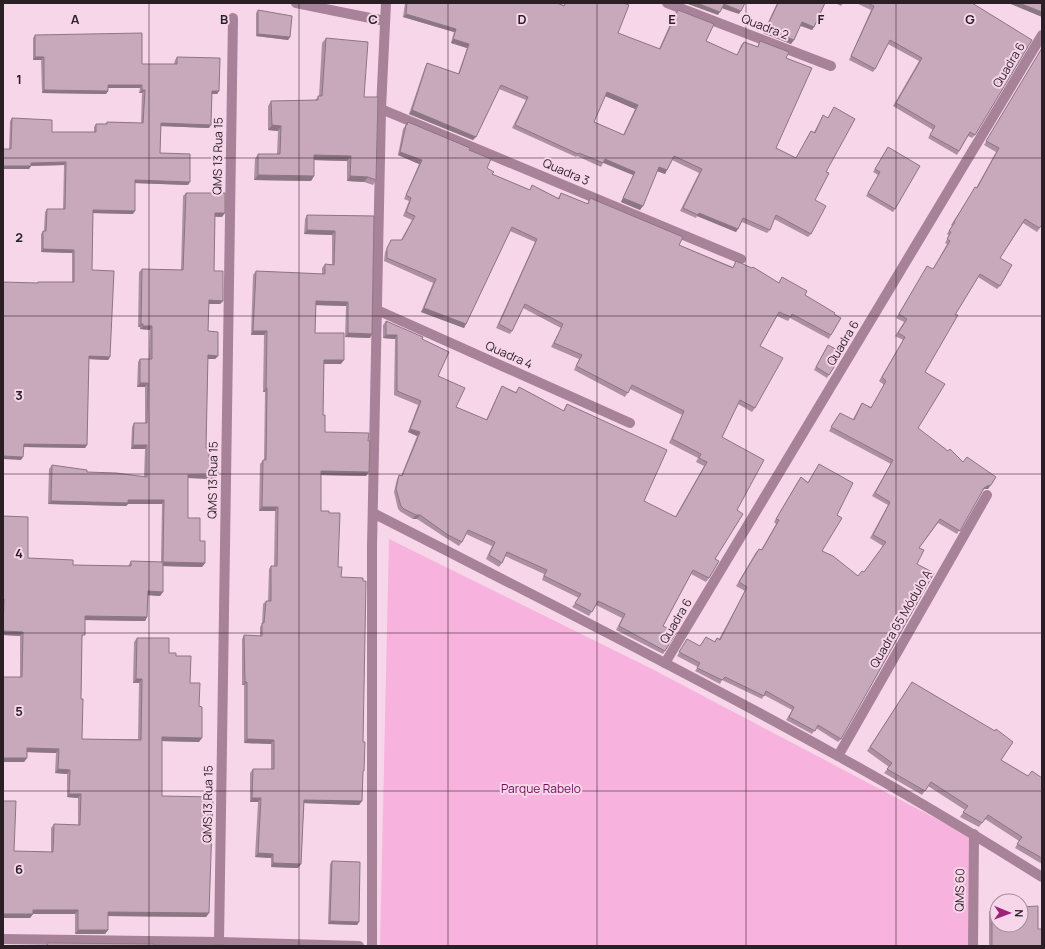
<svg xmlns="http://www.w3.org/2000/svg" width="1045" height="949" font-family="Manrope,sans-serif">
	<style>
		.green { fill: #f7b3dd }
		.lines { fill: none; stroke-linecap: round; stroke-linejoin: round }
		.minor { stroke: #a78298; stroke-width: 10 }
		.tertiary { stroke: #a78298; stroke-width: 10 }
		.wall { fill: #ac90a1; fill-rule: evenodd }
		.shaded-wall { fill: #8c7683 }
		.building { fill: #c8a8bb; stroke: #8c7683; fill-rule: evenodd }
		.grid { fill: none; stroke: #2b1f26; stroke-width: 1; stroke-opacity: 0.55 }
		.labels { text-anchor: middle; stroke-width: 4; stroke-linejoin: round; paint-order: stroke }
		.street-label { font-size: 12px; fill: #2b1f26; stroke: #f7d6ea }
		.park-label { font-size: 12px; fill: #750e5a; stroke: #f7d6ea }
		.grid-label { font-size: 13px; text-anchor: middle; font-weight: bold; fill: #2b1f26; stroke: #f7d6ea; stroke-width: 4; stroke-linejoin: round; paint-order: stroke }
	</style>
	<rect width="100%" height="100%" fill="#f7d6ea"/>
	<!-- green -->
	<path class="green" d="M 389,539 L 652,669 L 969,836 L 969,946 L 380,946 Z"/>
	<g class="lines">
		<!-- minor -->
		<g class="minor">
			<path d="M 667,3 L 831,66"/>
			<path d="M 381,109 L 741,259"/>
			<path d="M 377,310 L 630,423"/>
			<path d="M 373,513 C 529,593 685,671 838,756 C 907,794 975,835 1042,877"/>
			<path d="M 665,663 L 1042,35"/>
			<path d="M 838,756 L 987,495"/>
			<path d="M 219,942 L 233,18"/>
			<path d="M 973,946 L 974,834"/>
		</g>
		<!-- tertiary -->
		<g class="tertiary">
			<path d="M 296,3 L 385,21"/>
			<path d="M 3,939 L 219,942 L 359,946"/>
			<path d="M 372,946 L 372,547 L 381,109 L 386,3"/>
		</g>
	</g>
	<!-- wall -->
	<g class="wall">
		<path d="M 405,3 L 557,3 L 564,5 L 564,3 L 623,3 L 618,33 L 659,49 L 675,13 L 678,10 L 706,41 L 737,55 L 741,45 L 744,42 L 757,47 L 760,41 L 786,58 L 776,148 L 796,158 L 811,131 L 814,132 L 821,119 L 823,115 L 828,118 L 834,107 L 826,172 L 815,200 L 811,234 L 808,237 L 774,219 L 770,230 L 767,233 L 742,222 L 736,232 L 697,216 L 696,218 L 680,211 L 699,173 L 672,160 L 665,174 L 657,171 L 640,210 L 621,202 L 633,175 L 603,163 L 601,167 L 577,156 L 576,157 L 512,128 L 526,100 L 499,89 L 473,140 L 409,114 L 425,67 L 427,63 L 458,74 L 467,48 L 451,43 L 454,32 L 403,17 ZM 605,96 L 635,109 L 623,135 L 594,122 Z"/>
		<path d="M 777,3 L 825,3 L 814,27 L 812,30 L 800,26 L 791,44 L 763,33 Z"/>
		<path d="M 835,3 L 843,3 L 841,6 Z"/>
		<path d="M 856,3 L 972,3 L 975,135 L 972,138 L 968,136 L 957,155 L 928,138 L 933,130 L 893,106 L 919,61 L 888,44 L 875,69 L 873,72 L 849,60 L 871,10 Z"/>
		<path d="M 258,10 L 290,37 L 288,40 L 256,36 L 256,13 Z"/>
		<path d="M 35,35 L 142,64 L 174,64 L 175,60 L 177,57 L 219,91 L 217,94 L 212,94 L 209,128 L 161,126 L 160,153 L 188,185 L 135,183 L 133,214 L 93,213 L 92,270 L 110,357 L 108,360 L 89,359 L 87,445 L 85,448 L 24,447 L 21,460 L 37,283 L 38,282 L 72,282 L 72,253 L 41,252 L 41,234 L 43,231 L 44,231 L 45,212 L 47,209 L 63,209 L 64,165 L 31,166 L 29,169 L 3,169 L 3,149 L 9,149 L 10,121 L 12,118 L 52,132 L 94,132 L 94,127 L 96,124 L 105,124 L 107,122 L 141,123 L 142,93 L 139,93 L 140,88 L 108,88 L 108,91 L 106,94 L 42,93 L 41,60 L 33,60 L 33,38 Z"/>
		<path d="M 326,38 L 364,97 L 376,180 L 373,185 L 364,182 L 347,181 L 347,161 L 314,160 L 314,176 L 311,181 L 254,180 L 255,159 L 258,154 L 277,154 L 278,131 L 268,130 L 268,106 L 271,101 L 315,100 L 319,96 L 322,43 Z"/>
		<path d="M 1042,48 L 1042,225 L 1037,232 L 1023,223 L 1000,258 L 1000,286 L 997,289 L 978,277 L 955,315 L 925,372 L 918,428 L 988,489 L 984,489 L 982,491 L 957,534 L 938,523 L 919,548 L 917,564 L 841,739 L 838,742 L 816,728 L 812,734 L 786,720 L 792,710 L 764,695 L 762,699 L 722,680 L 720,684 L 695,671 L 698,667 L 677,656 L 685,643 L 700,646 L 706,637 L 714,642 L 717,638 L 719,639 L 745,591 L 736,586 L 756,552 L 759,549 L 761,550 L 776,524 L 774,522 L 798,481 L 801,477 L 808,482 L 819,464 L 837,515 L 822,551 L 858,576 L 864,572 L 883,546 L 870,538 L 888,505 L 872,496 L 891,464 L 829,431 L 838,416 L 853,419 L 860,406 L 862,403 L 871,407 L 884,385 L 879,381 L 903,340 L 895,336 L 904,322 L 896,318 L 925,270 L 933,269 L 947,244 L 945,243 L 949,236 L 947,234 L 952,226 L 951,225 L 973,191 L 976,188 L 996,152 L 984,145 Z"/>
		<path d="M 408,122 L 469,150 L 492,174 L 530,190 L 532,185 L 558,198 L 561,193 L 587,204 L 590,198 L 679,245 L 733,267 L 736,261 L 778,283 L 782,277 L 805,295 L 834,314 L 831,335 L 829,339 L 790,318 L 788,321 L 777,316 L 760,346 L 755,408 L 752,412 L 738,404 L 722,437 L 737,510 L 715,559 L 709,578 L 706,582 L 691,574 L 663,626 L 665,651 L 663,654 L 616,630 L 622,618 L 596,605 L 589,616 L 572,607 L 579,598 L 542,580 L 544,574 L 505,556 L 502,563 L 499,567 L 486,559 L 492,546 L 466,534 L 462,542 L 459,546 L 446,538 L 417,519 L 413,519 L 401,512 L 398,509 L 394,492 L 397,479 L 399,475 L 401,476 L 417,436 L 408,432 L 418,405 L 394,395 L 395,339 L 383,338 L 383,325 L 386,321 L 422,339 L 438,376 L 456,407 L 486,420 L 500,390 L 502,386 L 516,392 L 519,387 L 563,411 L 567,404 L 644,501 L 675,517 L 704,466 L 696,462 L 698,458 L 669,443 L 682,415 L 630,389 L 625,397 L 574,370 L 579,359 L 551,347 L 561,328 L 523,308 L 512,331 L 510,334 L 496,328 L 535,242 L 510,231 L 464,328 L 421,312 L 433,283 L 384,261 L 385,252 L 391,240 L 401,240 L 412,220 L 403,216 L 409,201 L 404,199 L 419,164 L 398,155 L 403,129 Z"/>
		<path d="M 888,147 L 895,209 L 893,212 L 866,196 L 878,175 L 873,172 Z"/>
		<path d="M 186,193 L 222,217 L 215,217 L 214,271 L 223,301 L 220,304 L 209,304 L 208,331 L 218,356 L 215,359 L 208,359 L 206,448 L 209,458 L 218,475 L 215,479 L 188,478 L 188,518 L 200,541 L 205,563 L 202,567 L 163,566 L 163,592 L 160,596 L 148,595 L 147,617 L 145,621 L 85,620 L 82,639 L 81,699 L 82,739 L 138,739 L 139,683 L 133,683 L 134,642 L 137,638 L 176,656 L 190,683 L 199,706 L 199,742 L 162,741 L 162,796 L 209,913 L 206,917 L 108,916 L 108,930 L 105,934 L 75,934 L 75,914 L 33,914 L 30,918 L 3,918 L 3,801 L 14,851 L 51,852 L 51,828 L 54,824 L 78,825 L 78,798 L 67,797 L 67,774 L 55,773 L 56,753 L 27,752 L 27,758 L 24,762 L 3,762 L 3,677 L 20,677 L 20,636 L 3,635 L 3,516 L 28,558 L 73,565 L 128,566 L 131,561 L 161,562 L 162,504 L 128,504 L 126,506 L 48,504 L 49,469 L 52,465 L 87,472 L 144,477 L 145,449 L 131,449 L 132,427 L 134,423 L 145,423 L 145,387 L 137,387 L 138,362 L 140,359 L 149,359 L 150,330 L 140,329 L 140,327 L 138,327 L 139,272 L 142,269 L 181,270 L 183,196 Z"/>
		<path d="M 307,215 L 374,216 L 370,338 L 345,337 L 346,306 L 316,305 L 315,333 L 341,364 L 324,364 L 323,415 L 325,432 L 366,476 L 321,475 L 321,511 L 341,577 L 363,773 L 362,801 L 359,805 L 304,803 L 301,864 L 298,868 L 271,867 L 271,858 L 255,857 L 258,802 L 250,802 L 250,773 L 253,769 L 271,769 L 271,744 L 244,743 L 244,685 L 242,685 L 242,639 L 244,635 L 260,636 L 260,627 L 262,624 L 263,604 L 266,601 L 268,601 L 269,569 L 271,566 L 274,566 L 275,511 L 259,511 L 260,464 L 263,460 L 264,460 L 265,392 L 263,392 L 264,335 L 251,335 L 253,275 L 256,271 L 322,274 L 322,268 L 325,264 L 332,265 L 332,235 L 304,234 L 305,219 Z"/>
		<path d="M 828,345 L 843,353 L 827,378 L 814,370 Z"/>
		<path d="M 912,682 L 1001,760 L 1028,776 L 1042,778 L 1042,864 L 1015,848 L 1019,841 L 985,819 L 979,827 L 960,817 L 965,810 L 928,786 L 922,795 L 884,773 L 889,767 L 867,751 Z"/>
		<path d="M 332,861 L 359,922 L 357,925 L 328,924 L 330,864 Z"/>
		<path d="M 992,908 L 1038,929 L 1042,946 L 989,946 L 989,912 Z"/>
	</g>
	<!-- shaded-wall -->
	<g class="shaded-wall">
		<path d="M 685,3 L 697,3 L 720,12 L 718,15 Z"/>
		<path d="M 1008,3 L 1019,3 L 1042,12 L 1042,17 Z"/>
		<path d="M 724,4 L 741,11 L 739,14 L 721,8 Z"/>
		<path d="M 406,14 L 456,29 L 454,32 L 403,17 Z"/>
		<path d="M 802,22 L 814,27 L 812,30 L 800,25 Z"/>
		<path d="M 766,29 L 794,40 L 791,44 L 763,33 Z"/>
		<path d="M 258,34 L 290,37 L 288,40 L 256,36 Z"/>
		<path d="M 453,39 L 469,44 L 467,48 L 451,43 Z"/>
		<path d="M 35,57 L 44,57 L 41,60 L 33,60 Z"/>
		<path d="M 108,85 L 142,85 L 140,88 L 106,88 Z"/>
		<path d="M 44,90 L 108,91 L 106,94 L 42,93 Z"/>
		<path d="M 142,90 L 145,90 L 142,93 L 139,93 Z"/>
		<path d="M 212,91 L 219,91 L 217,94 L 210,94 Z"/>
		<path d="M 607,92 L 638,105 L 635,109 L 605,96 Z"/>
		<path d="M 412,110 L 476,137 L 473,140 L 409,114 Z"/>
		<path d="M 161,123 L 211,125 L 209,128 L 159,126 Z"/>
		<path d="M 272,125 L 281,126 L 278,131 L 268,130 Z"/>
		<path d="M 400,152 L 422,160 L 419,164 L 398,155 Z"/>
		<path d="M 314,155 L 351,156 L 347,161 L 311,160 Z"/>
		<path d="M 605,159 L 635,172 L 633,175 L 602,162 Z"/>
		<path d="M 66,162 L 64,165 L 29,166 L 31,163 Z"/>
		<path d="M 3,166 L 31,166 L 29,169 L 3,169 Z"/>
		<path d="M 659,167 L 667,170 L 665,174 L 657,171 Z"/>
		<path d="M 258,175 L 314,176 L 311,181 L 254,180 Z"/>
		<path d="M 350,176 L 368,177 L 364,182 L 347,181 Z"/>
		<path d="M 135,180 L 190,182 L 188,185 L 133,183 Z"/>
		<path d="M 623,198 L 643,206 L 640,210 L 621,202 Z"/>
		<path d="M 93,210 L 135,211 L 133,214 L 91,213 Z"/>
		<path d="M 215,213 L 225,213 L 222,217 L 212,216 Z"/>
		<path d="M 699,213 L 738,229 L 736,232 L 697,216 Z"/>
		<path d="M 307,230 L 335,231 L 332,235 L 304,234 Z"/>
		<path d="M 43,249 L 74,250 L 72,253 L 41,252 Z"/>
		<path d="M 209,300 L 223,301 L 220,304 L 206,304 Z"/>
		<path d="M 316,301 L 348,302 L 346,306 L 313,305 Z"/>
		<path d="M 424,308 L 466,324 L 464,328 L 421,312 Z"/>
		<path d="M 141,324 L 143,324 L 140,327 L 138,327 Z"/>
		<path d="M 143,326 L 152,326 L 150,330 L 140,329 Z"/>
		<path d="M 253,331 L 267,331 L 264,335 L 251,335 Z"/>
		<path d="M 348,333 L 372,334 L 370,338 L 345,337 Z"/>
		<path d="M 386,335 L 397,335 L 395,339 L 383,338 Z"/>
		<path d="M 208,355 L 218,356 L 215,359 L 206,359 Z"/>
		<path d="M 89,356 L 110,357 L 108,360 L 87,359 Z"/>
		<path d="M 324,360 L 344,360 L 341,364 L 321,364 Z"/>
		<path d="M 140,383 L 148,383 L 145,387 L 137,387 Z"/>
		<path d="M 266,388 L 267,388 L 265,392 L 263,392 Z"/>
		<path d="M 410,429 L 420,432 L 417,436 L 408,432 Z"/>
		<path d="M 24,444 L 87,445 L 85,448 L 22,447 Z"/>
		<path d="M 133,445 L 147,445 L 145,449 L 131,449 Z"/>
		<path d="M 3,456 L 23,457 L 21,460 L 3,459 Z"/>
		<path d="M 321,471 L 369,472 L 366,476 L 318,475 Z"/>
		<path d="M 188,475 L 218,475 L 215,479 L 186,478 Z"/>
		<path d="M 991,485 L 988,489 L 984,489 L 981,492 L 987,486 Z"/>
		<path d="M 128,500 L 164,500 L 162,504 L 128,504 L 126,506 L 48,504 L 51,501 Z"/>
		<path d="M 262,507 L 278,507 L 275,511 L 259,511 Z"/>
		<path d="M 416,515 L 420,515 L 417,519 L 413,519 Z"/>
		<path d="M 163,562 L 205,563 L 202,567 L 160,566 Z"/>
		<path d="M 148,591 L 163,592 L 160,596 L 146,595 Z"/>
		<path d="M 85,616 L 147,617 L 145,621 L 82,620 Z"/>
		<path d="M 3,631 L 23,632 L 20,636 L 3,635 Z"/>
		<path d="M 136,679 L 142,679 L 139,683 L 133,683 Z"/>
		<path d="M 245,682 L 247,682 L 244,685 L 242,685 Z"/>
		<path d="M 162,737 L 202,738 L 199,742 L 160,741 Z"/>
		<path d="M 247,739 L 274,740 L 271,744 L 244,743 Z"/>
		<path d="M 27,748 L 59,749 L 56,753 L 24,752 Z"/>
		<path d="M 3,758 L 27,758 L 24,762 L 3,762 Z"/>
		<path d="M 58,769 L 70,770 L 67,774 L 55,773 Z"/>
		<path d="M 69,794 L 81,794 L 78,798 L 67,797 Z"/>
		<path d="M 252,798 L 261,798 L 258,802 L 250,802 Z"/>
		<path d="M 304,800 L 362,801 L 359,805 L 301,803 Z"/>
		<path d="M 258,853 L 273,854 L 271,858 L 255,857 Z"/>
		<path d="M 273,863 L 301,864 L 298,868 L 271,867 Z"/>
		<path d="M 33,910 L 78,910 L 75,914 L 30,914 Z"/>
		<path d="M 108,912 L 209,913 L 206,917 L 106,916 Z"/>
		<path d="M 3,914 L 33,914 L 30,918 L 3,918 Z"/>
		<path d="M 330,921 L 359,922 L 357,925 L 328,924 Z"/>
		<path d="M 78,930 L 108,930 L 105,934 L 75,934 Z"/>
	</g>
	<!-- building -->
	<g class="building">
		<path d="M 407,3 L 557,3 L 564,6 L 566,3 L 623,3 L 629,5 L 618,33 L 660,49 L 678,10 L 714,24 L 706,41 L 737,55 L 744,42 L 758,47 L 760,41 L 789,52 L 786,58 L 812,68 L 776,148 L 796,158 L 811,131 L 815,133 L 823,115 L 828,118 L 834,107 L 855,119 L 826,172 L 829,173 L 815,200 L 826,206 L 811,234 L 776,215 L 770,230 L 743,218 L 738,229 L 699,213 L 698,215 L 683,208 L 702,169 L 674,156 L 667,170 L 659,167 L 643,206 L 623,198 L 635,172 L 605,159 L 603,163 L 579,153 L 578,154 L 515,125 L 528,97 L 501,85 L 476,137 L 412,110 L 427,63 L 459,74 L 469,44 L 453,39 L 456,29 L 406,14 ZM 607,92 L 638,105 L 624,135 L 594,122 Z"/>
		<path d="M 697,3 L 745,3 L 741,11 L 724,4 L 720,12 Z"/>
		<path d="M 778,3 L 825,3 L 814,27 L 802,22 L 794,40 L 766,29 Z"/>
		<path d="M 867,3 L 972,3 L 1032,40 L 975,135 L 970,132 L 959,151 L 930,135 L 935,126 L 896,103 L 922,58 L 890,40 L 875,69 L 851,56 L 874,6 Z"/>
		<path d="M 1019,3 L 1042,3 L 1042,12 Z"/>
		<path d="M 258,10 L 292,16 L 290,37 L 258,34 Z"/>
		<path d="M 142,33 L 142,64 L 177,64 L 177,57 L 220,58 L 219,91 L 212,91 L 211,125 L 161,123 L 160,153 L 190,154 L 190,182 L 135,180 L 135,211 L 93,210 L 92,270 L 114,271 L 110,357 L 89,356 L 87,445 L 24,444 L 23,457 L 3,456 L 3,282 L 38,283 L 38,282 L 74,282 L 74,250 L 43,249 L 43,231 L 46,231 L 47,209 L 65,209 L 66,162 L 31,163 L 31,166 L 3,166 L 3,149 L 11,149 L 12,118 L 52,120 L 52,132 L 96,132 L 96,124 L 107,124 L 107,122 L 143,123 L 145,90 L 142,90 L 142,85 L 108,85 L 108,91 L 44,90 L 44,57 L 35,57 L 35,35 Z"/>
		<path d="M 326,38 L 368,42 L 364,97 L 378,97 L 376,180 L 368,177 L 350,176 L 351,156 L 314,155 L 314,176 L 258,175 L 258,154 L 280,154 L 281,126 L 272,125 L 271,101 L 318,100 L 318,96 L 322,96 Z"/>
		<path d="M 1042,48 L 1042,225 L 1039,228 L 1025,219 L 1000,258 L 1012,265 L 1000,286 L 980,274 L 955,315 L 958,315 L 925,372 L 945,384 L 918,428 L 948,451 L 950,449 L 963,462 L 967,457 L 996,477 L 991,485 L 987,486 L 984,488 L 960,531 L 940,519 L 919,548 L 924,550 L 917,564 L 934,573 L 841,739 L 818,725 L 815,731 L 789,717 L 794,707 L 766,691 L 764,696 L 725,677 L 722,680 L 697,668 L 700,663 L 679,652 L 687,639 L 700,646 L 706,637 L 715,642 L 717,638 L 720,640 L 747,587 L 739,582 L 759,549 L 762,550 L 779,520 L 776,519 L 801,477 L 808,483 L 819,464 L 853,483 L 837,515 L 842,518 L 822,551 L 833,556 L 858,576 L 862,571 L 864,572 L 886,542 L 873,535 L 890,502 L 875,493 L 893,460 L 831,427 L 840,413 L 854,420 L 862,403 L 871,408 L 886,381 L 882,377 L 905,337 L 898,333 L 907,319 L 899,314 L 927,266 L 933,269 L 950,241 L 947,239 L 951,232 L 949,231 L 955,222 L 954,222 L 975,187 L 977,188 L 999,148 L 986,141 Z"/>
		<path d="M 408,122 L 470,148 L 469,150 L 491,159 L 487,168 L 494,172 L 492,174 L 530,190 L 532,185 L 559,199 L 561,193 L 588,204 L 590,198 L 683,237 L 679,245 L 733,268 L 736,261 L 752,268 L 753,267 L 779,283 L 782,277 L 807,291 L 805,295 L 835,313 L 834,314 L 841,318 L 831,335 L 792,314 L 791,317 L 779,312 L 760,346 L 783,358 L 755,408 L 740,400 L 722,437 L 764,460 L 737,510 L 743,514 L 715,559 L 719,561 L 709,578 L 693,570 L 663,626 L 676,633 L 665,651 L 619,626 L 625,614 L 598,601 L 592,612 L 575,603 L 581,594 L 544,576 L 547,570 L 507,552 L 502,563 L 489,555 L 495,542 L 468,530 L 462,542 L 448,535 L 420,515 L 416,515 L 404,509 L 401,506 L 396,489 L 399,475 L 402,476 L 420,432 L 410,429 L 421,401 L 397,391 L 397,335 L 386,335 L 386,321 L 423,337 L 422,339 L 449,352 L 438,376 L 465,388 L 456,407 L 487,420 L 502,386 L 516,393 L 519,387 L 564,411 L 567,404 L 667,450 L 644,501 L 676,517 L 707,462 L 699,458 L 701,454 L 672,439 L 684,411 L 632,385 L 628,393 L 576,366 L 582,355 L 554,343 L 563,324 L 525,304 L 512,331 L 499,324 L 537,239 L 512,227 L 466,324 L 424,308 L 436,279 L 387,258 L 387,248 L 391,240 L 402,240 L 415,216 L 406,212 L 411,198 L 406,195 L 422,160 L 400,152 L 406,125 L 407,125 Z"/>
		<path d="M 888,147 L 920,166 L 895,209 L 868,193 L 880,172 L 875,169 Z"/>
		<path d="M 186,193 L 225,193 L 225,213 L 215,213 L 214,271 L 223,271 L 223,301 L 209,300 L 208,331 L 218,332 L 218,356 L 208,355 L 206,448 L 209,448 L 209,458 L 218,458 L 218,475 L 188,475 L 188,518 L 200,518 L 200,541 L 205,541 L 205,563 L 163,562 L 164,500 L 128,500 L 128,503 L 51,501 L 52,465 L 87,470 L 87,472 L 116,473 L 147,477 L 147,445 L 133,445 L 134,423 L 147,423 L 148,383 L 140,383 L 140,359 L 152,359 L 152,326 L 143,326 L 143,324 L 141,324 L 142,269 L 183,270 Z"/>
		<path d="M 307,215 L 374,216 L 372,334 L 348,333 L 348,302 L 316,301 L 315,333 L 344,333 L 344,360 L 324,360 L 323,415 L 325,415 L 325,432 L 369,433 L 368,441 L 370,441 L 369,472 L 321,471 L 321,511 L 329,511 L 329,513 L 340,513 L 338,567 L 342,567 L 341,577 L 363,578 L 363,581 L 366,581 L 363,742 L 365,742 L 364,771 L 363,771 L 362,801 L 304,800 L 301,864 L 273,863 L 273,854 L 258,853 L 261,798 L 252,798 L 253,769 L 274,769 L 274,740 L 247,739 L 247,682 L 245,682 L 244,635 L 262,636 L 262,623 L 264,623 L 266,601 L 271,601 L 271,566 L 277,566 L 278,507 L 262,507 L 263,460 L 266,460 L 267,388 L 266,388 L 267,331 L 253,331 L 256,271 L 325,274 L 325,264 L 334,265 L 335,231 L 307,230 Z"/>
		<path d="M 828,345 L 843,353 L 829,375 L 816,367 Z"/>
		<path d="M 3,516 L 28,517 L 28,558 L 73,560 L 73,565 L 131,566 L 131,561 L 163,562 L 163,592 L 148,591 L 147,617 L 85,616 L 85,635 L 82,635 L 81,699 L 83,699 L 82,739 L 141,740 L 142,679 L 136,679 L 137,638 L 169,638 L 169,653 L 176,653 L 176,656 L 191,656 L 190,683 L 200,683 L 199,706 L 202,707 L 202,738 L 162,737 L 162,796 L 213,797 L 209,913 L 108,912 L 108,930 L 78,930 L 78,910 L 33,910 L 33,914 L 3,914 L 3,801 L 16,801 L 14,851 L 53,852 L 54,824 L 80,825 L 81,794 L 69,794 L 70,770 L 58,769 L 59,749 L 27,748 L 27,758 L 3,758 L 3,677 L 22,677 L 23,632 L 3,631 L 4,599 L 3,599 Z"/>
		<path d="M 912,682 L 995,731 L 996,729 L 1013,742 L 1001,760 L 1028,776 L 1032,771 L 1042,778 L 1042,858 L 1017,844 L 1022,837 L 988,815 L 982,823 L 963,812 L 968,806 L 931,782 L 925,791 L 887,769 L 892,763 L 870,747 Z"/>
		<path d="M 332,861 L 360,862 L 359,922 L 330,921 Z"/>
		<path d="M 1038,906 L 1038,929 L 1042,929 L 1042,946 L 992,946 L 992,908 L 997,908 L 997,925 L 1021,925 L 1021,907 Z"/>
		<path d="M 48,943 L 154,944 L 154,946 L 47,946 Z"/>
		<path d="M 224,945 L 224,946 L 196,946 Z"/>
	</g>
	<!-- grid -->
	<path class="grid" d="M 149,3 L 149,946M 299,3 L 299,946M 448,3 L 448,946M 597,3 L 597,946M 746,3 L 746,946M 896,3 L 896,946M 3,158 L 1042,158M 3,316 L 1042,316M 3,474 L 1042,474M 3,633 L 1042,633M 3,791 L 1042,791"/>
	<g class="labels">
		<!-- street labels -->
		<g class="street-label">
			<text transform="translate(765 27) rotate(21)" y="4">Quadra 2</text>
			<text transform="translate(1009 65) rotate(-59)" y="4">Quadra 6</text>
			<text transform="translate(218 156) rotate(-89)" y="4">QMS 13 Rua 15</text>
			<text transform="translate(566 172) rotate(23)" y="4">Quadra 3</text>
			<text transform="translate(843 343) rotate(-59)" y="4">Quadra 6</text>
			<text transform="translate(509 355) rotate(24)" y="4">Quadra 4</text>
			<text transform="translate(213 480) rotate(-89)" y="4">QMS 13 Rua 15</text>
			<text transform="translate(901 619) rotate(-60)" y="4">Quadra 65 Módulo A</text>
			<text transform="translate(676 621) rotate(-59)" y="4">Quadra 6</text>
			<text transform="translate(208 804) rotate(-89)" y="4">QMS 13 Rua 15</text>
			<text transform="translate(960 890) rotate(-89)" y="4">QMS 60</text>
		</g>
		<!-- park labels -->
		<g class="park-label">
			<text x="541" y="793">Parque Rabelo</text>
		</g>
	</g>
	<g class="grid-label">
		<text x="75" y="24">A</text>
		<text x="224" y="24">B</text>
		<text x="373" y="24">C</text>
		<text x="522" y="24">D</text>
		<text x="672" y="24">E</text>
		<text x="821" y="24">F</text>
		<text x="970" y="24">G</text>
		<text x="19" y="84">1</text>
		<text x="19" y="242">2</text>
		<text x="19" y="400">3</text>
		<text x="19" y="558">4</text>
		<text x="19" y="716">5</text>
		<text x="19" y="874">6</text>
	</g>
	<!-- border -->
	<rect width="1045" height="949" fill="none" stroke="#2b1f26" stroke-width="8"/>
	<!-- north arrow -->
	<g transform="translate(1009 913) rotate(91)"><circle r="19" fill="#f7d6ea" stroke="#a58d9c"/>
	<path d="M0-3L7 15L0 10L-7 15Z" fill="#9c227a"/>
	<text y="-6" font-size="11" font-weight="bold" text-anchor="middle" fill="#2b1f26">N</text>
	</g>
</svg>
